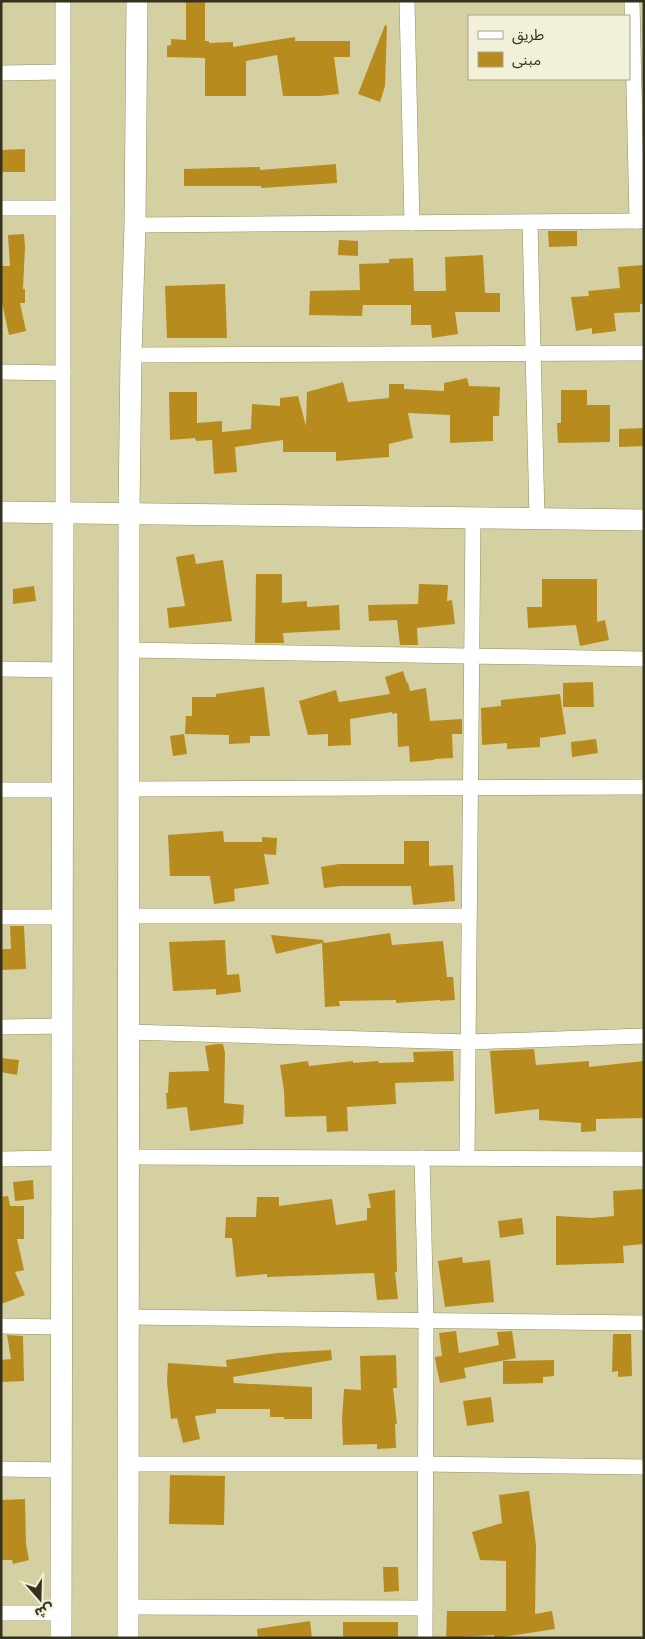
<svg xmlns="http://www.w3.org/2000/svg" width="645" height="1639" font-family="Arial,'Noto Sans Arabic',sans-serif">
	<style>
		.building { fill: #b88b1e }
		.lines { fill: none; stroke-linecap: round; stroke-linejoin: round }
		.street-casing { stroke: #938f62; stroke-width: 16 }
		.secondary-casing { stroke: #938f62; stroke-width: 22 }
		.street { stroke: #fff; stroke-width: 15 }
		.secondary { stroke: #fff; stroke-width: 21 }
	</style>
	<rect width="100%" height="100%" fill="#d4d0a1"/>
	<!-- building -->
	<g class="building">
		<path d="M 186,1 L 205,1 L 205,41 L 209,41 L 209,43 L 233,42 L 233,47 L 295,37 L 295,41 L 350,41 L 350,57 L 334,57 L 339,94 L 320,96 L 283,96 L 277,55 L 246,61 L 246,96 L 205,96 L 205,58 L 167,57 L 167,46 L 171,45 L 171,39 L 186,40 Z"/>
		<path d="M 385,25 L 387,26 L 385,86 L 380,102 L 358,94 Z"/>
		<path d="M 25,149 L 25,172 L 1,172 L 1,150 Z"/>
		<path d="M 336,164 L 337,183 L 261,188 L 261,186 L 184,186 L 184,169 L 260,167 L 260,170 Z"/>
		<path d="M 548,231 L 577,231 L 577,246 L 549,247 Z"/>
		<path d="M 24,234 L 25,247 L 23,289 L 25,289 L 25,303 L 20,303 L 26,331 L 9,335 L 1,298 L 1,266 L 10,266 L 8,235 Z"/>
		<path d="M 339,240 L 358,241 L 358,256 L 338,255 Z"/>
		<path d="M 483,255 L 485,293 L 500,293 L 500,312 L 455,312 L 458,334 L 432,338 L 431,325 L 411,325 L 411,305 L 363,305 L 362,316 L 309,315 L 310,291 L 360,290 L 359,264 L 389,263 L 389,259 L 413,258 L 414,291 L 446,291 L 445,257 Z"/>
		<path d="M 644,265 L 644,304 L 640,304 L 640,312 L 614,313 L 616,331 L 592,334 L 592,328 L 576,331 L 571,297 L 589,296 L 588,291 L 620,288 L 618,267 Z"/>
		<path d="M 225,284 L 227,338 L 167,338 L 165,286 Z"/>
		<path d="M 467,378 L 469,386 L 500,387 L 499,416 L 493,416 L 493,441 L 450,443 L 450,415 L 408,413 L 413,438 L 389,444 L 389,457 L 336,461 L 336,452 L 283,452 L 283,440 L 235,447 L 237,472 L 214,474 L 212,440 L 196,441 L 195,438 L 170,440 L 169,392 L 197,392 L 197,423 L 222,421 L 222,432 L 251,429 L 252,404 L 280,406 L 280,398 L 298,396 L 306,426 L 307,392 L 343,382 L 348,402 L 389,398 L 389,384 L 404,384 L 404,389 L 444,391 L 444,383 Z"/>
		<path d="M 561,390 L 587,390 L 587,405 L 610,405 L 610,442 L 558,443 L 557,423 L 561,423 Z"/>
		<path d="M 644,428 L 644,446 L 619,447 L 619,429 Z"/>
		<path d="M 194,554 L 196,564 L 223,560 L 232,621 L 169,628 L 167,608 L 185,606 L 176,557 Z"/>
		<path d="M 256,574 L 282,574 L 282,603 L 307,601 L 307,607 L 339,605 L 340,630 L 283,633 L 284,643 L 255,643 Z"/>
		<path d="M 542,579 L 597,579 L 597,622 L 605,620 L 609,640 L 580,646 L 576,625 L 528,628 L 527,607 L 542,607 Z"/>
		<path d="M 419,584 L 448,585 L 447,601 L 452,600 L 455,624 L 417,628 L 418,645 L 400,645 L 397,620 L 369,621 L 368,605 L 418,604 Z"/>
		<path d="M 34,586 L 36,601 L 13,604 L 13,589 Z"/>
		<path d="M 403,671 L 407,683 L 408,683 L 410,691 L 426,688 L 430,721 L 462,719 L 462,734 L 452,734 L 453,758 L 434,759 L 434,760 L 410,762 L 409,746 L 398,747 L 397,713 L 392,714 L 392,712 L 350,719 L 351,745 L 328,746 L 328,734 L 308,735 L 299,701 L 336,690 L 339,702 L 390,694 L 385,677 Z"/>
		<path d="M 593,682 L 594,707 L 563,707 L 563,683 Z"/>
		<path d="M 264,687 L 270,736 L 250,736 L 250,743 L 229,744 L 229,735 L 185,734 L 186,716 L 192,716 L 192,697 L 216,697 L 216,694 Z"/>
		<path d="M 560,694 L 566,734 L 540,738 L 540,747 L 507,749 L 507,743 L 482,745 L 481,708 L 501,706 L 501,700 Z"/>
		<path d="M 184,734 L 187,754 L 173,756 L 170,736 Z"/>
		<path d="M 596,739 L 598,753 L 572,757 L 571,742 Z"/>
		<path d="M 223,831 L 224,842 L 262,842 L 262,844 L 262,837 L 277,838 L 276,855 L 264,854 L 269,884 L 234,889 L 235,901 L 214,904 L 210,876 L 170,876 L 168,835 Z"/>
		<path d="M 404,841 L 429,841 L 429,866 L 453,865 L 455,901 L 413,905 L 411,886 L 341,886 L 324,888 L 321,867 L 339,864 L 404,864 Z"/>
		<path d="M 10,926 L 24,926 L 26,969 L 1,970 L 1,949 L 11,949 Z"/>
		<path d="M 390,933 L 392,945 L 443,941 L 447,977 L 453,977 L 455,1000 L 440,1001 L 440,1000 L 396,1003 L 396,1000 L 339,1001 L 340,1006 L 325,1007 L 322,943 L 276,954 L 271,935 L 323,940 L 324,943 Z"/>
		<path d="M 225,940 L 227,975 L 239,974 L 241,992 L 216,995 L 216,989 L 173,991 L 169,942 Z"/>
		<path d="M 216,1044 L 223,1044 L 225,1053 L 224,1103 L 244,1105 L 243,1124 L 190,1131 L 187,1107 L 167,1109 L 166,1093 L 168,1093 L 169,1072 L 209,1071 L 205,1046 Z"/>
		<path d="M 534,1049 L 536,1065 L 589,1061 L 589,1067 L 644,1061 L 644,1118 L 596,1119 L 596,1131 L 581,1132 L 581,1123 L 539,1120 L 539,1109 L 495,1114 L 490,1051 Z"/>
		<path d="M 453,1051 L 454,1081 L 395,1083 L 396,1104 L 347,1107 L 348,1131 L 327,1132 L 326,1116 L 285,1117 L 284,1091 L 280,1065 L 308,1061 L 309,1066 L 353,1061 L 353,1063 L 378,1061 L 379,1063 L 414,1062 L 413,1052 Z"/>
		<path d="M 1,1058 L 19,1060 L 17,1075 L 1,1072 Z"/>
		<path d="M 33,1180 L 34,1199 L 15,1201 L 13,1182 Z"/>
		<path d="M 644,1189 L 644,1244 L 623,1246 L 624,1263 L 556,1265 L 556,1216 L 592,1218 L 614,1216 L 613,1191 Z"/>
		<path d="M 395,1190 L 397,1272 L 395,1272 L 398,1299 L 377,1300 L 374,1273 L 267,1277 L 267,1274 L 236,1277 L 232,1238 L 225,1238 L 226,1217 L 256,1217 L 257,1197 L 279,1197 L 279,1206 L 332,1199 L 336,1225 L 367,1220 L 367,1208 L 371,1208 L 368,1194 Z"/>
		<path d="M 8,1196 L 10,1206 L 24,1206 L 24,1239 L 17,1239 L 24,1270 L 15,1272 L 25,1295 L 1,1304 L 1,1197 Z"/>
		<path d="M 522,1218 L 524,1234 L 500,1238 L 498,1221 Z"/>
		<path d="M 462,1257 L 463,1263 L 490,1260 L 494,1302 L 445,1307 L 438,1261 Z"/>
		<path d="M 456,1331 L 459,1353 L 499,1345 L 497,1332 L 512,1331 L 516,1358 L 464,1368 L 466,1378 L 440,1383 L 435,1359 L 435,1357 L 442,1356 L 439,1333 Z"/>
		<path d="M 613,1334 L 631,1334 L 632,1376 L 618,1377 L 618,1371 L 612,1372 Z"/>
		<path d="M 7,1335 L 23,1336 L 24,1381 L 1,1382 L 1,1360 L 11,1359 Z"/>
		<path d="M 331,1350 L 332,1360 L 233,1377 L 234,1383 L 312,1387 L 312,1419 L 284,1419 L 284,1417 L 270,1417 L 270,1409 L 216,1409 L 216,1413 L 195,1416 L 200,1439 L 183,1443 L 177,1418 L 171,1419 L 167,1382 L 168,1363 L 227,1367 L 226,1360 L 277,1353 Z"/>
		<path d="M 396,1355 L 397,1388 L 393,1388 L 397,1424 L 395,1424 L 396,1448 L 377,1449 L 377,1444 L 343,1445 L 342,1420 L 344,1389 L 361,1390 L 360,1356 Z"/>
		<path d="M 554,1360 L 554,1376 L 543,1377 L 543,1383 L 503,1384 L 503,1361 Z"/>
		<path d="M 491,1397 L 494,1422 L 467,1426 L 463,1401 Z"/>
		<path d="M 170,1475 L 225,1476 L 224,1525 L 169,1524 Z"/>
		<path d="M 529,1491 L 536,1545 L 535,1614 L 552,1611 L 555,1629 L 497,1638 L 495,1638 L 494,1635 L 446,1638 L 447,1611 L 506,1611 L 506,1561 L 480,1560 L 472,1532 L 502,1523 L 499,1495 Z"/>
		<path d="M 25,1499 L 26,1544 L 29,1560 L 13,1564 L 12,1560 L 1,1560 L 1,1500 Z"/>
		<path d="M 383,1567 L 398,1567 L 399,1591 L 384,1592 Z"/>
		<path d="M 310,1621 L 312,1638 L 258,1638 L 257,1629 Z"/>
		<rect x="343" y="1622" width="55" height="16"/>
	</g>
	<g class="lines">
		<!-- street casing -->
		<g class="street-casing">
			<g id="street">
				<path d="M 407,1 L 412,223"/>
				<path d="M 632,1 L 637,221"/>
				<path d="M 1,73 L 63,72"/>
				<path d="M 1,208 L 63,208"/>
				<path d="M 530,222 L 537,518"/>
				<path d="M 135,225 L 644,221"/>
				<path d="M 131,355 L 644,353"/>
				<path d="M 1,372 L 63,373"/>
				<path d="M 63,512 L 63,1"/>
				<path d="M 129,650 L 644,659"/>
				<path d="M 1,669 L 62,670"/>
				<path d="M 129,789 L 644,787"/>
				<path d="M 1,790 L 62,790"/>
				<path d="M 129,916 L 469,916"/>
				<path d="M 1,917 L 62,917"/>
				<path d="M 1,1027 L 62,1026"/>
				<path d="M 128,1032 L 468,1042 L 644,1036"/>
				<path d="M 128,1157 L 644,1159"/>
				<path d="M 422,1158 L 426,1321 L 425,1638"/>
				<path d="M 467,1158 L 473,517"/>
				<path d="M 1,1159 L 61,1158"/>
				<path d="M 128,1317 L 644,1323"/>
				<path d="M 1,1326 L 61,1327"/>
				<path d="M 128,1464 L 425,1464 L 644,1467"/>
				<path d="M 1,1469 L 61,1470"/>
				<path d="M 128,1607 L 425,1608"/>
				<path d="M 1,1613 L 61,1613"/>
			</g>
		</g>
		<!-- secondary casing -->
		<g class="secondary-casing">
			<g id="secondary">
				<path d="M 1,512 L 644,520"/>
				<path d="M 61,1638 L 63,512"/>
				<path d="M 128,1638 L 129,512 L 131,355 L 135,225 L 137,1"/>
			</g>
		</g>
		<!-- street -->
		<use href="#street" class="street"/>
		<!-- secondary -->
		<use href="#secondary" class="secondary"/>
	</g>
	<!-- border -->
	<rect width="645" height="1639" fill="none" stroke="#33321f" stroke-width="5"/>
	<!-- legend -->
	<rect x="468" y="15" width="162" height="65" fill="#f2f0d8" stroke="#a6a48e"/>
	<rect x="478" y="31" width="25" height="8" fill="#ffffff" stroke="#a6a48e"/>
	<text x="512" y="40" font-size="15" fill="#33321f">طريق</text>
	<rect x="478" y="52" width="25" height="15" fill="#b88b1e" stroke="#a6a48e"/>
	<text x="512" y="65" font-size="15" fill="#33321f">مبنى</text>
	<!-- north arrow -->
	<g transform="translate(40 1599) rotate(160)" stroke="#f2f0d8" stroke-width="4" paint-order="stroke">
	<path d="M0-4L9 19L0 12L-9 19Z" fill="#33321f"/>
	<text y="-8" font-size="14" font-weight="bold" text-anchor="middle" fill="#33321f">ش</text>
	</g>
</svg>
